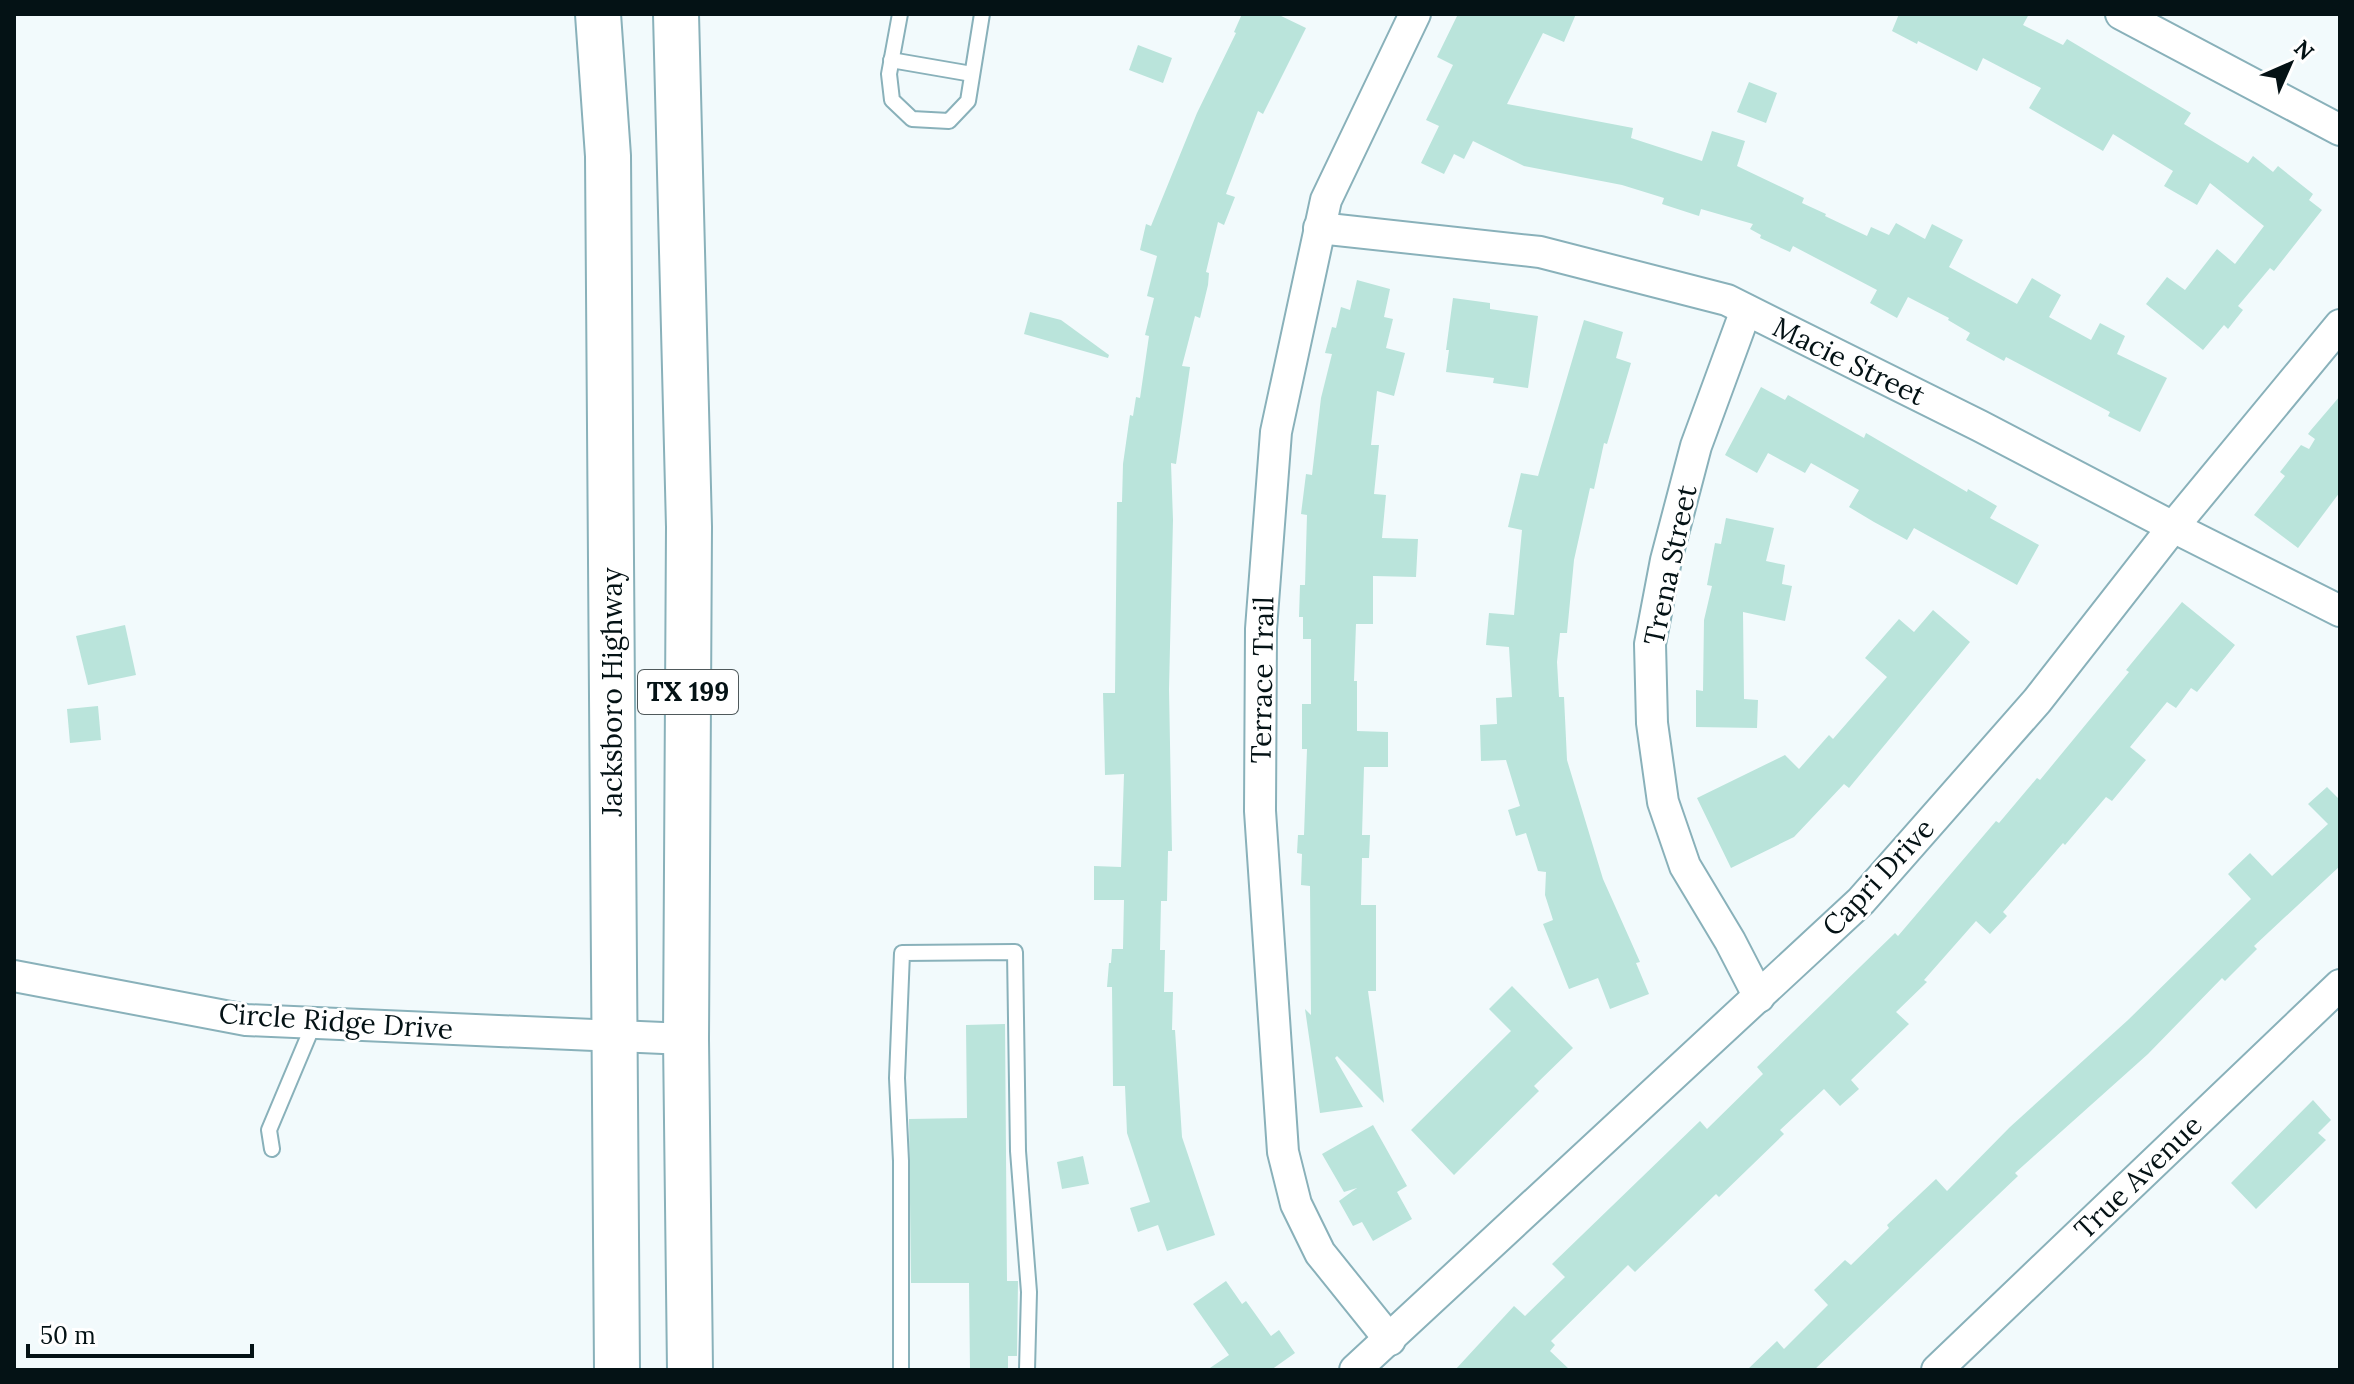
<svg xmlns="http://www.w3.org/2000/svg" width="2354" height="1384" font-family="Lora,serif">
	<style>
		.building { fill: #bae4db }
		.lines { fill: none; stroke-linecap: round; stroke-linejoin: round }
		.lane-casing { stroke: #89b1ba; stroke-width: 18 }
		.street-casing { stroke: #89b1ba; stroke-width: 34 }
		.primary-casing { stroke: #89b1ba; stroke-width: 48 }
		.lane { stroke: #fff; stroke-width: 14 }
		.street { stroke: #fff; stroke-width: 30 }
		.primary { stroke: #fff; stroke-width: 44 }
		.labels { text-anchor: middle; stroke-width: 6; stroke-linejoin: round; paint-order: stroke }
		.shield { fill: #fff; stroke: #4f595b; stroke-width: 2 }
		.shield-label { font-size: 26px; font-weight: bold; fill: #041215 }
		.street-label { font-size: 28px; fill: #041215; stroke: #fff }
	</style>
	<rect width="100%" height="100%" fill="#f2fafc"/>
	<!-- building -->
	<g class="building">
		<path d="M 1242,14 L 1277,14 L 1306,28 L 1263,114 L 1258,111 L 1229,186 L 1226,194 L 1235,197 L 1224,225 L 1218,222 L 1206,272 L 1209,273 L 1208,285 L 1200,318 L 1195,316 L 1182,366 L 1190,367 L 1176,464 L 1171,463 L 1173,520 L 1169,689 L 1172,851 L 1168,851 L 1167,901 L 1161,901 L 1160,950 L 1165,950 L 1164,992 L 1173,992 L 1172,1030 L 1175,1030 L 1182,1137 L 1215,1235 L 1167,1251 L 1158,1225 L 1138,1232 L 1130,1208 L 1150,1202 L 1127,1133 L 1125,1086 L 1113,1086 L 1112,987 L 1107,987 L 1109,963 L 1111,963 L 1112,949 L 1123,949 L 1124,900 L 1094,900 L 1094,866 L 1121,867 L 1124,774 L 1105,775 L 1103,693 L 1115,693 L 1117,502 L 1122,502 L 1123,464 L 1130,415 L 1133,416 L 1136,397 L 1140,398 L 1149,336 L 1145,335 L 1154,298 L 1147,296 L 1157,256 L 1140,250 L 1146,224 L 1151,226 L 1197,113 L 1236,33 L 1234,32 Z"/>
		<path d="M 1458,14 L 1576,14 L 1564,42 L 1543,33 L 1507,104 L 1633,128 L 1631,138 L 1702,161 L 1712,131 L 1745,141 L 1737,166 L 1804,198 L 1802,203 L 1826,214 L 1825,216 L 1867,236 L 1871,227 L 1889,235 L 1896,223 L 1925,239 L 1932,224 L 1963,240 L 1949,267 L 2017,304 L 2032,278 L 2061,295 L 2049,317 L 2091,340 L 2100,323 L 2125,336 L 2117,354 L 2167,378 L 2140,432 L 2108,416 L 2110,412 L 2006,357 L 2004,361 L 1966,340 L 1970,333 L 1948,320 L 1949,318 L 1908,297 L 1897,318 L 1870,303 L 1877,290 L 1793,246 L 1790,252 L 1760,238 L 1761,235 L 1750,229 L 1753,224 L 1701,209 L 1699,216 L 1662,204 L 1664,198 L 1622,185 L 1524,166 L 1473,141 L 1464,159 L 1454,154 L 1444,174 L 1421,163 L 1439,126 L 1426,120 L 1453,65 L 1437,57 Z"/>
		<path d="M 1899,14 L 2029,14 L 2023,25 L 2063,45 L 2067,39 L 2191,113 L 2184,124 L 2248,163 L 2253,156 L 2273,172 L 2278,166 L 2313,194 L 2309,200 L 2322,210 L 2274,271 L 2270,268 L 2238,306 L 2243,310 L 2228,329 L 2224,325 L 2203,350 L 2146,304 L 2167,277 L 2185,290 L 2217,249 L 2235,264 L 2264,226 L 2210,183 L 2197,205 L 2164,186 L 2173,171 L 2113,134 L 2103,151 L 2029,108 L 2041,88 L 1983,58 L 1977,71 L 1918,41 L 1917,44 L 1892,31 Z"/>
		<path d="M 1138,45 L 1172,58 L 1163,83 L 1129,70 Z"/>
		<path d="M 1749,82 L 1777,93 L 1766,123 L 1737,112 Z"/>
		<path d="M 1357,280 L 1390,289 L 1384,317 L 1393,319 L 1386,348 L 1405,353 L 1394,396 L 1377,391 L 1371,445 L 1379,445 L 1374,494 L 1386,495 L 1382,538 L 1418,539 L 1416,577 L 1373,576 L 1373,624 L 1356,624 L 1354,681 L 1357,681 L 1357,731 L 1388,732 L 1388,767 L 1364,767 L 1362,835 L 1370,835 L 1369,858 L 1362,858 L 1361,905 L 1376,905 L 1376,991 L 1368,991 L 1384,1103 L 1337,1056 L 1335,1058 L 1363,1107 L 1320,1113 L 1305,1009 L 1311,1015 L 1310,886 L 1301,885 L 1302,854 L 1297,853 L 1298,835 L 1304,835 L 1307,749 L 1302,749 L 1302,704 L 1311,704 L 1311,639 L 1303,639 L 1303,617 L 1299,617 L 1300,585 L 1305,585 L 1307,515 L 1301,514 L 1306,474 L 1312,475 L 1321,398 L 1332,354 L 1325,353 L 1332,327 L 1336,328 L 1341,307 L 1350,310 Z"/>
		<path d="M 1453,298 L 1490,303 L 1490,309 L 1538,316 L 1528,388 L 1493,383 L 1494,378 L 1446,372 L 1449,350 L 1446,350 Z"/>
		<path d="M 1030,312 L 1061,320 L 1109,355 L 1108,358 L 1024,334 Z"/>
		<path d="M 1584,320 L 1623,332 L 1616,358 L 1631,363 L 1607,444 L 1604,443 L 1594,489 L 1590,488 L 1574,560 L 1567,633 L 1560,633 L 1557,662 L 1559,697 L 1564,697 L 1567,760 L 1603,879 L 1640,962 L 1636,963 L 1649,994 L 1610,1009 L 1598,978 L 1569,989 L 1543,924 L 1553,920 L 1545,895 L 1546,872 L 1538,871 L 1526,833 L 1516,836 L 1508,810 L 1520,806 L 1506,760 L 1481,761 L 1480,725 L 1497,724 L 1496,698 L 1512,697 L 1509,647 L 1486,645 L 1489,613 L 1514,615 L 1522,530 L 1508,527 L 1521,473 L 1538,476 Z"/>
		<path d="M 1761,387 L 1785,400 L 1788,395 L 1864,438 L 1866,433 L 1967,492 L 1968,489 L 1997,506 L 1990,518 L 2039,545 L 2017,585 L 1914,528 L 1907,540 L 1874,522 L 1849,507 L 1859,490 L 1811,463 L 1805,473 L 1768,453 L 1757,473 L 1725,455 Z"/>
		<path d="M 2340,396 L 2340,492 L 2298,548 L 2254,515 L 2285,476 L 2280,472 L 2301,445 L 2309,449 L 2315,439 L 2308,434 L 2311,430 Z"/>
		<path d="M 1726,518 L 1774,528 L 1766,561 L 1785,565 L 1782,584 L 1792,586 L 1785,621 L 1743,612 L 1744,699 L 1758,700 L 1757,728 L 1696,727 L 1696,690 L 1703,691 L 1704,620 L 1712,586 L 1707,585 L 1715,543 L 1721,544 Z"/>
		<path d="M 2182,602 L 2235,645 L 2197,692 L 2191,688 L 2176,708 L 2167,702 L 2130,747 L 2146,760 L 2112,801 L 2106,797 L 2065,845 L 2063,843 L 2003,912 L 2007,916 L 1990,934 L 1976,921 L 1924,980 L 1927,982 L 1896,1012 L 1909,1024 L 1851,1080 L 1859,1089 L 1840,1106 L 1824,1089 L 1780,1130 L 1784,1134 L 1719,1197 L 1716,1194 L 1635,1272 L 1628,1265 L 1551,1341 L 1555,1345 L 1550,1351 L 1570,1370 L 1455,1370 L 1514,1306 L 1525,1316 L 1565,1277 L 1552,1264 L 1700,1121 L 1707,1129 L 1763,1074 L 1757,1067 L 1895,933 L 1898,936 L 1996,821 L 1999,823 L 2037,778 L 2040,780 L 2129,672 L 2126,670 Z"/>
		<path d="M 1933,610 L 1970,642 L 1849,788 L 1844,784 L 1794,837 L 1731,868 L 1697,798 L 1785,755 L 1799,769 L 1829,735 L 1833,739 L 1887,677 L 1865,658 L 1899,619 L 1914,632 Z"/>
		<path d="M 125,625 L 136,675 L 88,685 L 76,636 Z"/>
		<path d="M 98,706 L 101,740 L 70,743 L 67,709 Z"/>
		<path d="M 2327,787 L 2340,800 L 2340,866 L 2254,946 L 2257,949 L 2225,981 L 2222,978 L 2148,1054 L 2015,1173 L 2018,1176 L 1814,1370 L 1747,1370 L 1777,1341 L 1784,1349 L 1828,1305 L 1814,1290 L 1845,1260 L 1851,1265 L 1889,1228 L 1887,1225 L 1936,1179 L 1947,1191 L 2010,1127 L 2128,1020 L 2251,899 L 2228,874 L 2250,853 L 2272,876 L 2328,824 L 2308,804 Z"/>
		<path d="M 1512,986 L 1573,1048 L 1534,1086 L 1539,1091 L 1454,1175 L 1411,1130 L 1511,1031 L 1489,1009 Z"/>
		<path d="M 1005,1024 L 1007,1281 L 1018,1281 L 1017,1356 L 1008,1356 L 1008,1370 L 970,1370 L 969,1283 L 911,1283 L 909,1119 L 967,1118 L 966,1025 Z"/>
		<path d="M 2313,1100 L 2331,1120 L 2318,1133 L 2326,1140 L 2256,1209 L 2231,1183 Z"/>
		<path d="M 1373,1125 L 1407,1186 L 1397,1192 L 1412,1219 L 1373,1241 L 1362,1222 L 1353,1226 L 1339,1201 L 1357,1188 L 1344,1192 L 1322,1154 Z"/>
		<path d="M 1083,1156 L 1089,1184 L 1062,1189 L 1057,1162 Z"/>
		<path d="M 1226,1281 L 1242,1304 L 1246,1301 L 1271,1336 L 1279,1330 L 1295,1353 L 1271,1370 L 1207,1370 L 1229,1355 L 1193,1304 Z"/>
	</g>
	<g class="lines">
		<!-- lane casing -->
		<g class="lane-casing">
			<g id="lane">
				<path d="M 900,14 L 889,74 L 892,100 L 912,119 L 949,121 L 968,101 L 982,14"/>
				<path d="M 891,60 L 972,74"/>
				<path d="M 272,1149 L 269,1130 L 314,1023"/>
				<path d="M 901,1370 L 901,1161 L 897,1078 L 902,953 L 1015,952 L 1018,1151 L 1029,1292 L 1027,1370"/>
			</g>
		</g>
		<!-- street casing -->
		<g class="street-casing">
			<g id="street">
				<path d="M 2121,14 L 2340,130"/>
				<path d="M 1319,228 L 1540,252 L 1727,300 L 1980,426 L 2173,527 L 2340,611"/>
				<path d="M 1746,310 L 1696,446 L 1666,560 L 1650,644 L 1652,723 L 1663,802 L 1685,866 L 1730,941 L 1759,997"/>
				<path d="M 14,976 L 246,1020 L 686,1039"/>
				<path d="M 1390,1340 L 1320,1253 L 1296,1204 L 1283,1152 L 1260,811 L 1261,629 L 1276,432 L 1326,200 L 1415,14"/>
				<path d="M 1355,1370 L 1861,901 L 2037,701 L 2173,527 L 2340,325"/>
				<path d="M 1937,1370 L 2340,985"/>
			</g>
		</g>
		<!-- primary casing -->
		<g class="primary-casing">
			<g id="primary">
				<path d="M 598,14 L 608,156 L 617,1370"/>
				<path d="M 676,14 L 689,527 L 686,1039 L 690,1370"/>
			</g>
		</g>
		<!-- lane -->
		<use href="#lane" class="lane"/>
		<!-- street -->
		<use href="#street" class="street"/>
		<!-- primary -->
		<use href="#primary" class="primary"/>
	</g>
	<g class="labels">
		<!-- shield labels -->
		<rect class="shield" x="638" y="670" width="100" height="44" rx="6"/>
		<g class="shield-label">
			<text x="688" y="701">TX 199</text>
		</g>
		<!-- street labels -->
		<g class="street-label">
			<text transform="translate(1849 361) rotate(26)" y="10">Macie Street</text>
			<text transform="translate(1670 565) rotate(-78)" y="10">Trena Street</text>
			<text transform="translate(1262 680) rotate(-89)" y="10">Terrace Trail</text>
			<text transform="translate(612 692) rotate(-90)" y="10">Jacksboro Highway</text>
			<text transform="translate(1878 877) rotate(-47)" y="10">Capri Drive</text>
			<text transform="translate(336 1021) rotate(4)" y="10">Circle Ridge Drive</text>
			<text transform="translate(2138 1177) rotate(-44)" y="10">True Avenue</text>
		</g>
	</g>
	<!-- border -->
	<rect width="2354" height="1384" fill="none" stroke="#041215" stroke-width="32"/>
	<!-- north arrow -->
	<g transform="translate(2290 64) rotate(45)" stroke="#ffffff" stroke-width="6" paint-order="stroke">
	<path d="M0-6L14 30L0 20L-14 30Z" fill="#041215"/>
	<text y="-12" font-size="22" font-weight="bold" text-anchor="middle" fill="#041215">N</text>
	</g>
	<!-- scale -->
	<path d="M28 1344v12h224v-12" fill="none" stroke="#041215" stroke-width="4"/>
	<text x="40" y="1344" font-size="24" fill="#041215" stroke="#ffffff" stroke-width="6" paint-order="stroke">50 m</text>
</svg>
